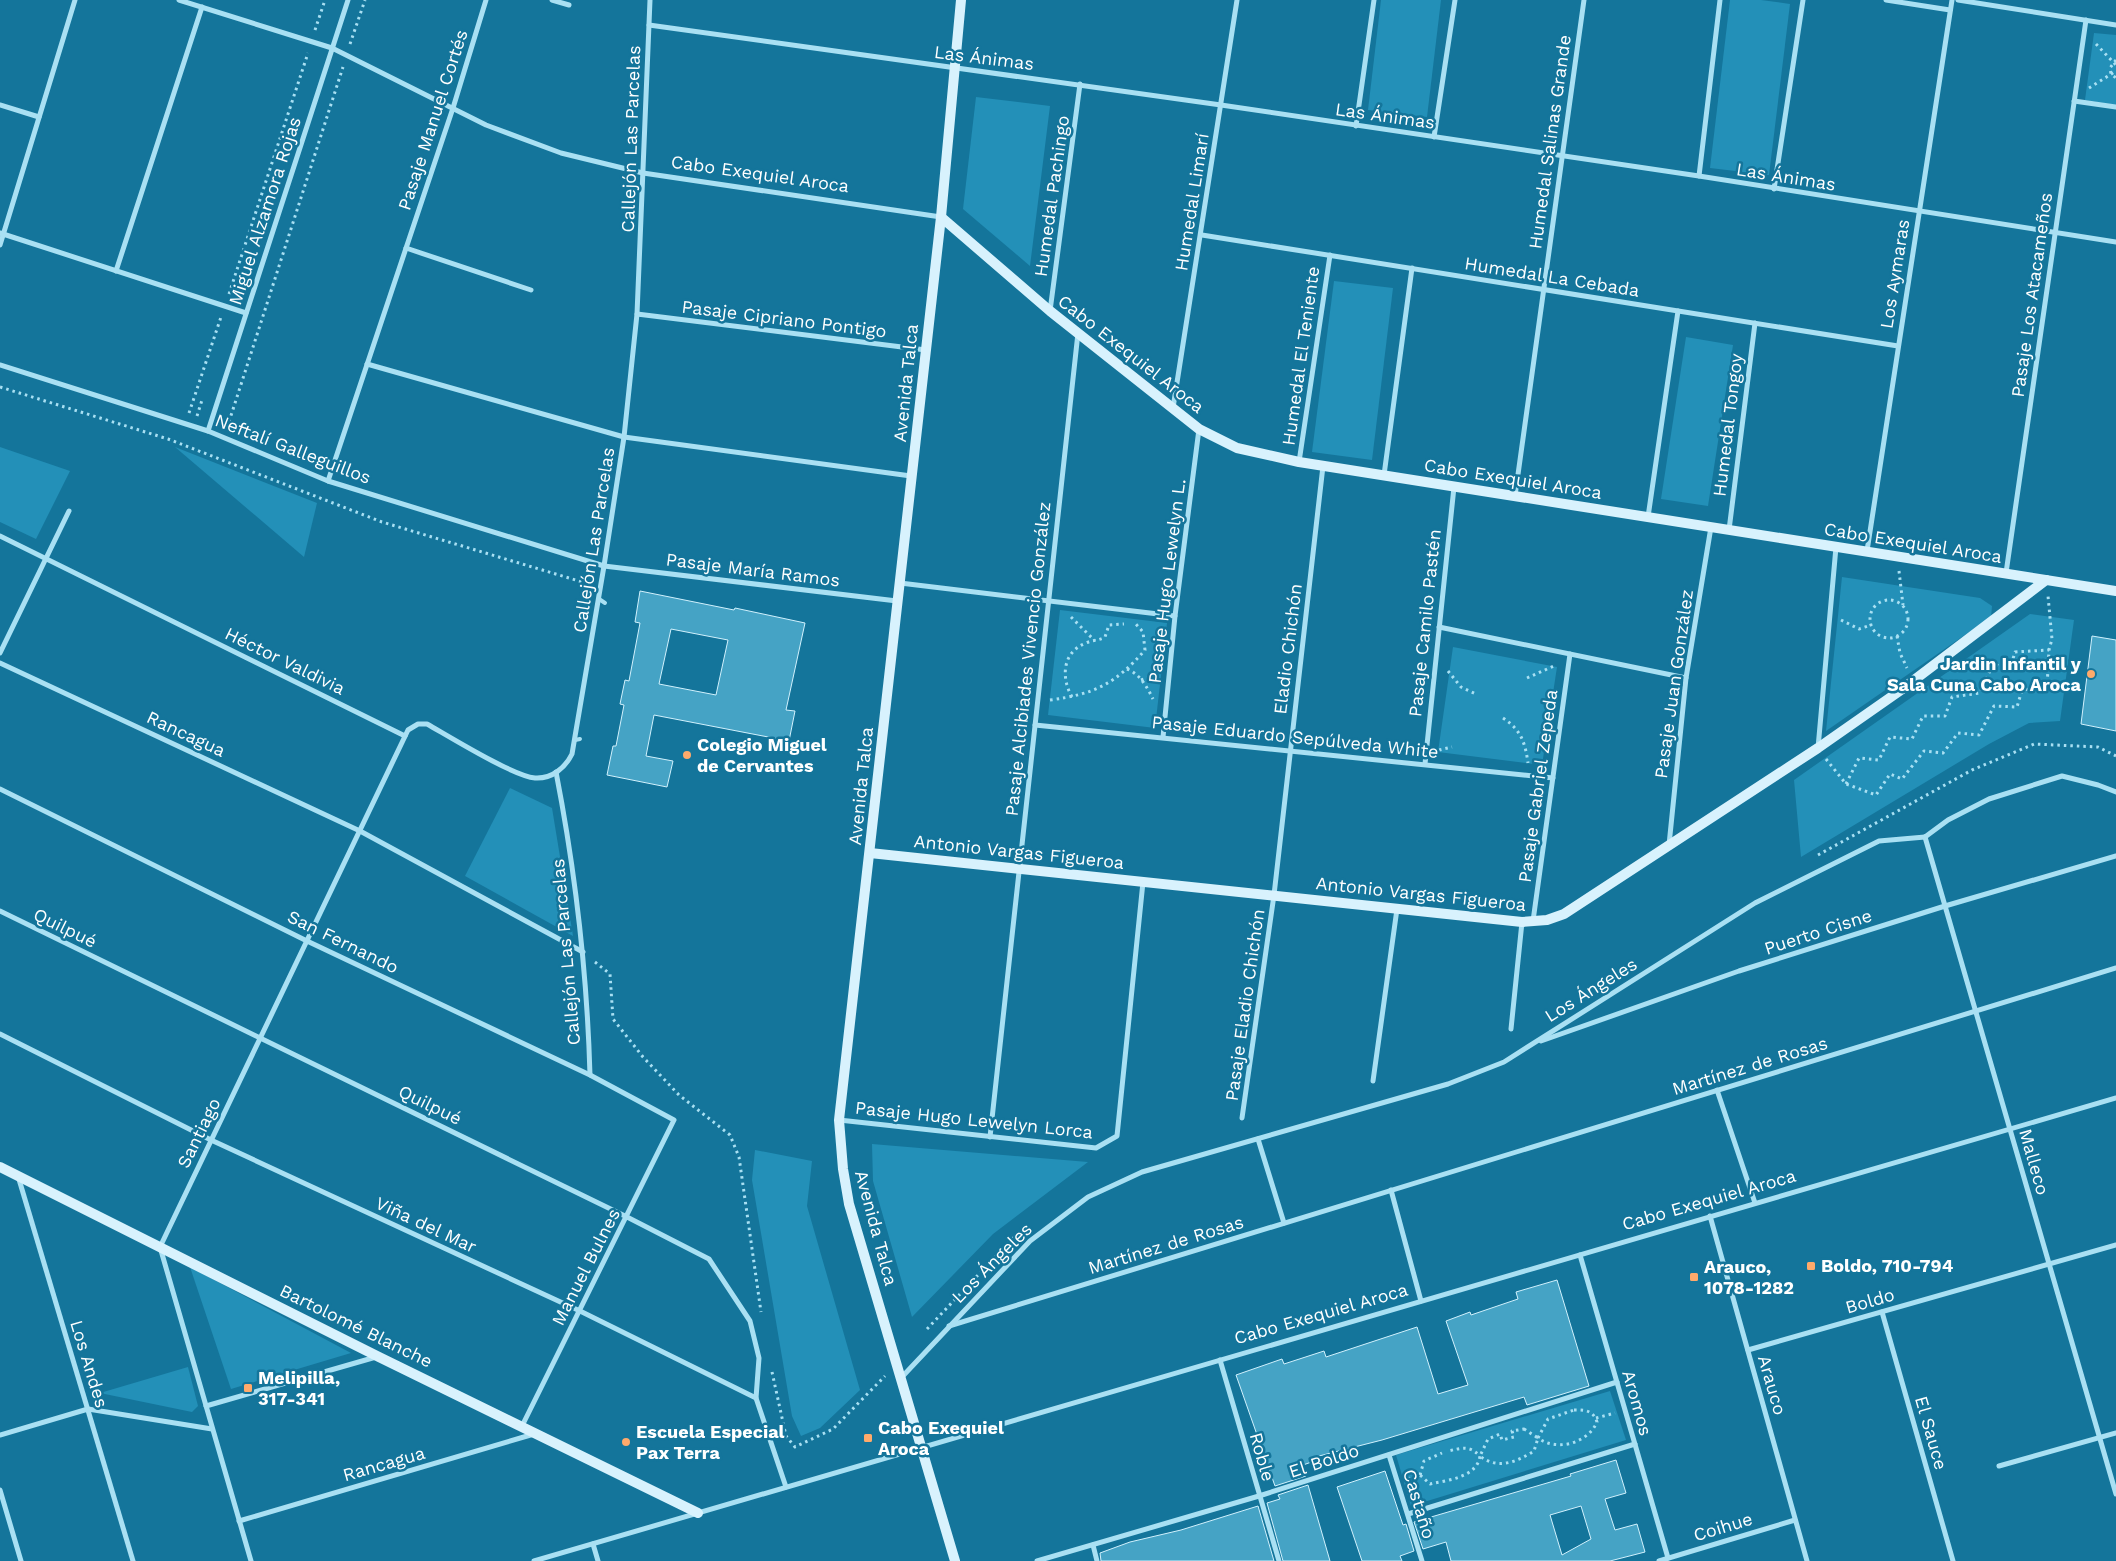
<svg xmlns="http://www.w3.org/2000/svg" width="2116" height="1561" font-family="'Work Sans',sans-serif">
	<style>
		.green { fill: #2390b8 }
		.building { fill: #45a3c5; stroke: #d1f1fd; fill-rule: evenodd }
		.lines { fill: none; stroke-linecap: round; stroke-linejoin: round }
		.path { stroke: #a9e0f3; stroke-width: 3; stroke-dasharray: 2.5 4; stroke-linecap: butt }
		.lane { stroke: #a9e0f3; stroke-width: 4 }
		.street { stroke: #a9e0f3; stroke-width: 5 }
		.secondary { stroke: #d8f2fd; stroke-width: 10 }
		.poi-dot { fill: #ffaa6b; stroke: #14759b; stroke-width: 2 }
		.labels { text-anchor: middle; stroke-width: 5; stroke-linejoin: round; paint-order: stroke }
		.street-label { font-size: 18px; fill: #fff; stroke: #14759b }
		.poi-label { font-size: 18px; font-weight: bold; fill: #fff; stroke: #14759b; text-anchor: start }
	</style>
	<rect width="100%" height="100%" fill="#14759b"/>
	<!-- green -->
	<g class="green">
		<path d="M 1381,0 L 1441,0 L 1427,117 L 1368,110 Z"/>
		<path d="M 1730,0 L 1761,0 L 1790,4 L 1769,175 L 1710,168 Z"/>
		<path d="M 2094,33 L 2116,35 L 2116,105 L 2085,100 Z"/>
		<path d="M 976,97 L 1050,106 L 1030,266 L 963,209 Z"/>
		<path d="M 1334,281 L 1393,288 L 1372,460 L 1312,452 Z"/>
		<path d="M 1686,337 L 1733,345 L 1708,506 L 1661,499 Z"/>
		<path d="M 0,447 L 70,471 L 36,539 L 0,522 Z"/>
		<path d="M 175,447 L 317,503 L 304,557 Z"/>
		<path d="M 1842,577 L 1980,598 L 1992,606 L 1991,617 L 1826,731 Z"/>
		<path d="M 1060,610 L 1167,623 L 1155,728 L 1048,715 Z"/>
		<path d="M 2030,614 L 2074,620 L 2060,721 L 2029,723 L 1989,744 L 1801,857 L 1794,780 Z"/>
		<path d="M 1453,647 L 1557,667 L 1542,765 L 1438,752 Z"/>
		<path d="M 510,788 L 552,808 L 573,936 L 465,876 Z"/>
		<path d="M 872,1144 L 1088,1162 L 993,1234 L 912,1317 L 873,1181 Z"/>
		<path d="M 755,1150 L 812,1161 L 807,1206 L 860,1390 L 820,1428 L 801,1436 L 792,1416 L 752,1180 Z"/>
		<path d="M 190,1267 L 351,1353 L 231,1389 Z"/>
		<path d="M 188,1367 L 198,1406 L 192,1412 L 100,1393 Z"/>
		<path d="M 1610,1391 L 1626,1440 L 1411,1506 L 1396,1455 Z"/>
	</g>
	<!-- building -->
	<g class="building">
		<path d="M 640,591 L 734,610 L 735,608 L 805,623 L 786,710 L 795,711 L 789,741 L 654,715 L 646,756 L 673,761 L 667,787 L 607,775 L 613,746 L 616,746 L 624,705 L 620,704 L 625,680 L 629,681 L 640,623 L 635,622 ZM 671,629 L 728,640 L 716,695 L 659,684 Z"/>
		<path d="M 2092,636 L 2116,640 L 2116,731 L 2081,724 Z"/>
		<path d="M 1557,1280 L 1589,1386 L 1527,1405 L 1524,1397 L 1382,1440 L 1319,1456 L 1320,1459 L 1303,1465 L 1306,1476 L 1275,1486 L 1236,1375 L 1282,1359 L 1284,1364 L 1324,1351 L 1326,1357 L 1417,1327 L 1438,1394 L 1468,1385 L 1446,1321 L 1470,1312 L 1471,1315 L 1518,1299 L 1516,1292 Z"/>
		<path d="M 1616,1460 L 1626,1493 L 1605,1499 L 1615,1530 L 1637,1524 L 1645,1552 L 1610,1561 L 1451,1561 L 1446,1542 L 1423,1549 L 1414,1522 L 1571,1476 L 1570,1474 ZM 1581,1506 L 1591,1539 L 1562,1555 L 1550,1515 Z"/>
		<path d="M 1385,1471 L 1403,1525 L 1406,1524 L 1414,1551 L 1400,1556 L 1402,1561 L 1362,1561 L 1337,1487 Z"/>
		<path d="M 1308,1485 L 1330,1561 L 1283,1561 L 1267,1503 L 1280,1499 L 1278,1495 Z"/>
		<path d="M 1258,1506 L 1274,1561 L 1101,1561 L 1100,1553 L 1130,1542 L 1181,1530 Z"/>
	</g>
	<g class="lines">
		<!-- path -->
		<g class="path">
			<path d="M 315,30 L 325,0"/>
			<path d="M 350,44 L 365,0"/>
			<path d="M 2096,44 L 2116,65"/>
			<path d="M 2116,60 L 2110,68 L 2111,74 L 2116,78"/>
			<path d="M 2089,88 L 2116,71"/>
			<path d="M 229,294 L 308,53"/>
			<path d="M 0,387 L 168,439 L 382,522 L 589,584"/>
			<path d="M 189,413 L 221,317"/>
			<path d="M 197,416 L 202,400"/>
			<path d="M 227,428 L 343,67"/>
			<path d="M 1899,571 L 1903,605"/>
			<circle cx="1889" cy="619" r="19"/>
			<path d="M 1071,617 L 1095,641"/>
			<path d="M 1841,620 L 1859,629 L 1871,625"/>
			<path d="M 1897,636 L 1900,653 L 1907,668"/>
			<path d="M 1127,669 C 1140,674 1147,687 1153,699"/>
			<path d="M 1448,671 L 1461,687 L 1476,694"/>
			<path d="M 1527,678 L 1556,665"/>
			<path d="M 1141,680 L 1157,675"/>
			<path d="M 1072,697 C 1061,678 1062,652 1086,643 C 1092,640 1098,641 1105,637 L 1109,625 L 1124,624"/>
			<path d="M 1050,700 C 1095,694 1115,684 1145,650 L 1143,632 L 1135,623"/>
			<path d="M 1503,718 C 1521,730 1525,742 1528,763"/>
			<path d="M 1439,750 L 1452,747"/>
			<path d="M 1826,759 L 1846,784 L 1876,795 L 1890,774 L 1902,779 L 1924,751 L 1943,753 L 1958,733 L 1979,735 L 1994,706 L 2017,707 L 2022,690 L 2047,687 L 2049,650 L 2052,639 L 2048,596"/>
			<path d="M 1846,784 L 1859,758 L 1879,760 L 1890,737 L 1912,739 L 1923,716 L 1945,716 L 1952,697 L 1980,693 L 1993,664 L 2010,669 L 2015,652 L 2049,650"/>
			<path d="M 1818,855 L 1972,770 L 2034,744 L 2098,747 L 2116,756"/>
			<path d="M 595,962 L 610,974 L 613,1019 L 643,1057 L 679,1095 L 730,1135 L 739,1157 L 761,1312"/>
			<path d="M 927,1329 L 1014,1237"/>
			<path d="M 772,1372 L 786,1436 L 795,1447 L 833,1429 L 885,1376"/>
			<path d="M 1574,1410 C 1585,1410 1593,1410 1597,1422 C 1588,1443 1557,1452 1538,1438 L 1548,1419 Z"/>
			<path d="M 1596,1418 L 1615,1413"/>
			<path d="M 1524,1429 L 1538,1438 L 1534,1451 C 1517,1462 1497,1470 1480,1456 L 1488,1439 L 1500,1434 L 1502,1440 L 1514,1437 L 1512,1431 Z"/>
			<path d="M 1420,1475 L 1424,1461 L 1442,1453"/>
			<path d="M 1408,1479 L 1420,1475 L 1430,1484 C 1449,1480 1477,1477 1480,1456 C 1469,1445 1462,1448 1448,1451"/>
		</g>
		<!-- lane -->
		<g class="lane">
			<path d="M 599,599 L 605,603"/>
			<path d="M 575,740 L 580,739"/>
		</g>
		<!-- street -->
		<g class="street">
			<path d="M 179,0 L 332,48 L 486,125 L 561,153 L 643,173 L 941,217"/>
			<path d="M 552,0 L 569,5"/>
			<path d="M 1886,0 L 1950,10"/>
			<path d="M 1958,0 L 2116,25"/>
			<path d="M 649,25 L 1221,105 L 1699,176 L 2116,242"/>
			<path d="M 2074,101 L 2116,107"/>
			<path d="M 0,105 L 39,117"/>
			<path d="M 1356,126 L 1374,0"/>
			<path d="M 1434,137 L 1455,0"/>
			<path d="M 1699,176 L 1720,0"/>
			<path d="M 1774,189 L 1803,0"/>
			<path d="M 0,233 L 246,313"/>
			<path d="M 1202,235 L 1898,346"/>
			<path d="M 0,245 L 75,0"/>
			<path d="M 406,248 L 531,290"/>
			<path d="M 116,271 L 202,7"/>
			<path d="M 1050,311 L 1080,84"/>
			<path d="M 637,314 L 926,350"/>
			<path d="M 367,364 L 624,437 L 911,476"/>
			<path d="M 0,365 L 208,431 L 328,481 L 604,566 L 897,601"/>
			<path d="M 1173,408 L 1237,0"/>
			<path d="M 208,431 L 348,0"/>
			<path d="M 1299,462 L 1330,255"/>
			<path d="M 1384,475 L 1412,268"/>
			<path d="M 328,481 L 453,108 L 486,0"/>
			<path d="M 1515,496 L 1584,0"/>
			<path d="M 1648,517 L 1678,311"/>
			<path d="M 1729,530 L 1755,323"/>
			<path d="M 0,536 L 405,736"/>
			<path d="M 1867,551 L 1952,0"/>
			<path d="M 2006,573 L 2086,20"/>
			<path d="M 900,583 L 1175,616"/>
			<path d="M 1439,627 L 1686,678"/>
			<path d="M 0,653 L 69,511"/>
			<path d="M 0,663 L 360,831 L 583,952"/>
			<path d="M 1035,725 L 1553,778"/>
			<path d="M 1163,737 L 1175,616 L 1199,429"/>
			<path d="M 1818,748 L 1836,547"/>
			<path d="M 1425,764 L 1454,487"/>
			<path d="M 556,772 C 576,875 587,970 590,1075"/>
			<path d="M 0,789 L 307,941 L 590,1075 L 674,1120 L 522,1426"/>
			<path d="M 1925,837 L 2116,1494"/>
			<path d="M 1925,837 L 1948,820 L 1989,799 L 2062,776 L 2098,785 L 2116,792"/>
			<path d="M 1669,845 L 1686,678 L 1711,527"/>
			<path d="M 0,911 L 627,1217 L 709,1259 L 750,1321 L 759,1358 L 756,1398"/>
			<path d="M 1533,921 L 1570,654"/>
			<path d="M 1511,1029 L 1522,922"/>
			<path d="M 0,1034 L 211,1140 L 580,1311 L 756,1398 L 786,1487"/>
			<path d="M 1541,1041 L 1739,971 L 1945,906 L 2116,856"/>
			<path d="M 1373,1081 L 1397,909"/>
			<path d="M 1717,1090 L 1755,1203"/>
			<path d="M 1242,1118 L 1274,895 L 1323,466"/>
			<path d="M 839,1120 L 1096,1148 L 1117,1136 L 1143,882"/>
			<path d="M 990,1137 L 1078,333"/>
			<path d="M 1258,1139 L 1284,1223"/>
			<path d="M 18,1176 L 133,1561"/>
			<path d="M 1391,1190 L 1421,1301"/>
			<path d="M 1710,1216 L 1807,1561"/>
			<path d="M 1580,1255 L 1668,1558"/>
			<path d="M 1882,1312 L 1953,1561"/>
			<path d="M 949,1326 L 2116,968"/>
			<path d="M 1748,1350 L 2116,1245"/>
			<path d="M 1220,1360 L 1279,1561"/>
			<path d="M 901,1378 L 1030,1241 L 1088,1197 L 1142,1172 L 1448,1084 L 1504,1062 L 1755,903 L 1879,841 L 1925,837"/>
			<path d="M 206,1406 L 376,1357"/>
			<path d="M 0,1435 L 88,1409 L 212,1429"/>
			<path d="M 1389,1455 L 1422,1561"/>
			<path d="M 1999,1466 L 2116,1433"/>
			<path d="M 0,1490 L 21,1561"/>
			<path d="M 1408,1514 L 1635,1444"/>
			<path d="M 239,1521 L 534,1434"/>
			<path d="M 593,1544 L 598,1561"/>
			<path d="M 1093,1545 L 1097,1561"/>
			<path d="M 251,1561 L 160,1247 L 408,730 L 418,724 L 427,724 C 450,737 513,776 535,778 C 552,779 565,768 572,754 L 604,566 L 624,437 L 637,314 L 650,0"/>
			<path d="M 534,1561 L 2116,1098"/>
			<path d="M 1037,1561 L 1259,1496 L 1617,1382"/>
			<path d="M 1659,1561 L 1795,1520"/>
		</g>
		<!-- secondary -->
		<g class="secondary">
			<path d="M 941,217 L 1050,311 L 1199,429 L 1237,448 L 1299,462 L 2116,591"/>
			<path d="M 870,853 L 1522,922 L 1547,920 L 1564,914 L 1818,748 L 1901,690 L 2046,580"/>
			<path d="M 0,1167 L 379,1357 L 698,1513"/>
			<path d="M 955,1561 L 849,1204 L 843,1169 L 839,1120 L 941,217 L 961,0"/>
		</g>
	</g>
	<!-- markers -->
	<g class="poi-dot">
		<circle cx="2091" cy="674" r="5"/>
		<circle cx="687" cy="755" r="5"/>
		<rect x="1806" y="1261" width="10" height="10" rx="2.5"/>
		<rect x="1689" y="1272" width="10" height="10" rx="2.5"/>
		<rect x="243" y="1383" width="10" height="10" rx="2.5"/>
		<rect x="863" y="1433" width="10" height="10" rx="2.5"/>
		<circle cx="626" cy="1442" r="5"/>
	</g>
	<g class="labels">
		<!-- street labels -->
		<g class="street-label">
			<text transform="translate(984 58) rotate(7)" y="6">Las Ánimas</text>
			<text transform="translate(1385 116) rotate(8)" y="6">Las Ánimas</text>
			<text transform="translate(433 120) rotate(-72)" y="6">Pasaje Manuel Cortés</text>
			<text transform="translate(631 139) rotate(-88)" y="6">Callejón Las Parcelas</text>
			<text transform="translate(1550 142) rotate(-82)" y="6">Humedal Salinas Grande</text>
			<text transform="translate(760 174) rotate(8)" y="6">Cabo Exequiel Aroca</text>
			<text transform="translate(1786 177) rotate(9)" y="6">Las Ánimas</text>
			<text transform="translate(1052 196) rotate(-82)" y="6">Humedal Pachingo</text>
			<text transform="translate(1192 202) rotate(-81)" y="6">Humedal Limarí</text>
			<text transform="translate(265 211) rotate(-72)" y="6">Miguel Alzamora Rojas</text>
			<text transform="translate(1895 274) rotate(-81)" y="6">Los Aymaras</text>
			<text transform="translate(1552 277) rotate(9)" y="6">Humedal La Cebada</text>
			<text transform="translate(2032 295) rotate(-82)" y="6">Pasaje Los Atacameños</text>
			<text transform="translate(784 319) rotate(7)" y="6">Pasaje Cipriano Pontigo</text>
			<text transform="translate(1131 354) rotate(38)" y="6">Cabo Exequiel Aroca</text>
			<text transform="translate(1301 356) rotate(-82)" y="6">Humedal El Teniente</text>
			<text transform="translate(906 383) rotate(-84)" y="6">Avenida Talca</text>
			<text transform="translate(1728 425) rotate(-83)" y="6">Humedal Tongoy</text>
			<text transform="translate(293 449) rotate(21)" y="6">Neftalí Galleguillos</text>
			<text transform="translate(1513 479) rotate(9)" y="6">Cabo Exequiel Aroca</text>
			<text transform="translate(594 540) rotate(-81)" y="6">Callejón Las Parcelas</text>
			<text transform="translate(1913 543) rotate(9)" y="6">Cabo Exequiel Aroca</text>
			<text transform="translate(753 570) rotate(7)" y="6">Pasaje María Ramos</text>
			<text transform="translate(1167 581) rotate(-83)" y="6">Pasaje Hugo Lewelyn L.</text>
			<text transform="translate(1425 623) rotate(-84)" y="6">Pasaje Camilo Pastén</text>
			<text transform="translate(1288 649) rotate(-83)" y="6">Eladio Chichón</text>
			<text transform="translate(1028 659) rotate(-84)" y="6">Pasaje Alcibiades Vivencio González</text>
			<text transform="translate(285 661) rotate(26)" y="6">Héctor Valdivia</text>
			<text transform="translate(1674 684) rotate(-82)" y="6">Pasaje Juan González</text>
			<text transform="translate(186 734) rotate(25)" y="6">Rancagua</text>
			<text transform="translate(1295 737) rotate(6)" y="6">Pasaje Eduardo Sepúlveda White</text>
			<text transform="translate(861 786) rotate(-84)" y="6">Avenida Talca</text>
			<text transform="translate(1538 786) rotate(-82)" y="6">Pasaje Gabriel Zepeda</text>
			<text transform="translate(1019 852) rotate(6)" y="6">Antonio Vargas Figueroa</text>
			<text transform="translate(1421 894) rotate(6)" y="6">Antonio Vargas Figueroa</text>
			<text transform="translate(65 928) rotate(26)" y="6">Quilpué</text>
			<text transform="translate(1818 932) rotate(-18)" y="6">Puerto Cisne</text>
			<text transform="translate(343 942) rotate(26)" y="6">San Fernando</text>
			<text transform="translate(566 952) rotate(-95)" y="6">Callejón Las Parcelas</text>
			<text transform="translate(1591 990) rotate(-32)" y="6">Los Ángeles</text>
			<text transform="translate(1245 1005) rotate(-82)" y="6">Pasaje Eladio Chichón</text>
			<text transform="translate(1750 1066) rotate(-17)" y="6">Martínez de Rosas</text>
			<text transform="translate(430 1105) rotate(26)" y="6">Quilpué</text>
			<text transform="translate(974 1120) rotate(6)" y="6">Pasaje Hugo Lewelyn Lorca</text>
			<text transform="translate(199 1133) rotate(-64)" y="6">Santiago</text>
			<text transform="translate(2034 1162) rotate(74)" y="6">Malleco</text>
			<text transform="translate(1709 1200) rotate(-16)" y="6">Cabo Exequiel Aroca</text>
			<text transform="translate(426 1225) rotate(25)" y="6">Viña del Mar</text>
			<text transform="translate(876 1228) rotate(75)" y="6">Avenida Talca</text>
			<text transform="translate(1166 1245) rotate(-17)" y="6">Martínez de Rosas</text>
			<text transform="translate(992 1263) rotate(-45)" y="6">Los Ángeles</text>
			<text transform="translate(586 1267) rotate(-63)" y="6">Manuel Bulnes</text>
			<text transform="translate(1870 1301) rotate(-16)" y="6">Boldo</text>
			<text transform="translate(1321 1314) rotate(-16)" y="6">Cabo Exequiel Aroca</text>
			<text transform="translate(356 1326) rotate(26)" y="6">Bartolomé Blanche</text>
			<text transform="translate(89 1364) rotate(73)" y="6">Los Andes</text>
			<text transform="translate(1772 1385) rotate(74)" y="6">Arauco</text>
			<text transform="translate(1637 1403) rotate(74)" y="6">Aromos</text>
			<text transform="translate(1931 1433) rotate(74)" y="6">El Sauce</text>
			<text transform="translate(1262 1457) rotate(74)" y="6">Roble</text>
			<text transform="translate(1324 1461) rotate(-18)" y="6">El Boldo</text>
			<text transform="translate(384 1464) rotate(-16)" y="6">Rancagua</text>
			<text transform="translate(1419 1504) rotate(73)" y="6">Castaño</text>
			<text transform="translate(1723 1527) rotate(-17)" y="6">Coihue</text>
		</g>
		<!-- poi labels -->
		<g class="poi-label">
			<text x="2081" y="670" text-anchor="end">Jardin Infantil y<tspan x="2081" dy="21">Sala Cuna Cabo Aroca</tspan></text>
			<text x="697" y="751">Colegio Miguel<tspan x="697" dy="21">de Cervantes</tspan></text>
			<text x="1821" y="1272">Boldo, 710-794</text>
			<text x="1704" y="1273">Arauco,<tspan x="1704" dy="21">1078-1282</tspan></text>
			<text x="258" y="1384">Melipilla,<tspan x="258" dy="21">317-341</tspan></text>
			<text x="878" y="1434">Cabo Exequiel<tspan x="878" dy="21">Aroca</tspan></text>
			<text x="636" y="1438">Escuela Especial<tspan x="636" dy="21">Pax Terra</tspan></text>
		</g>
	</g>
</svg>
